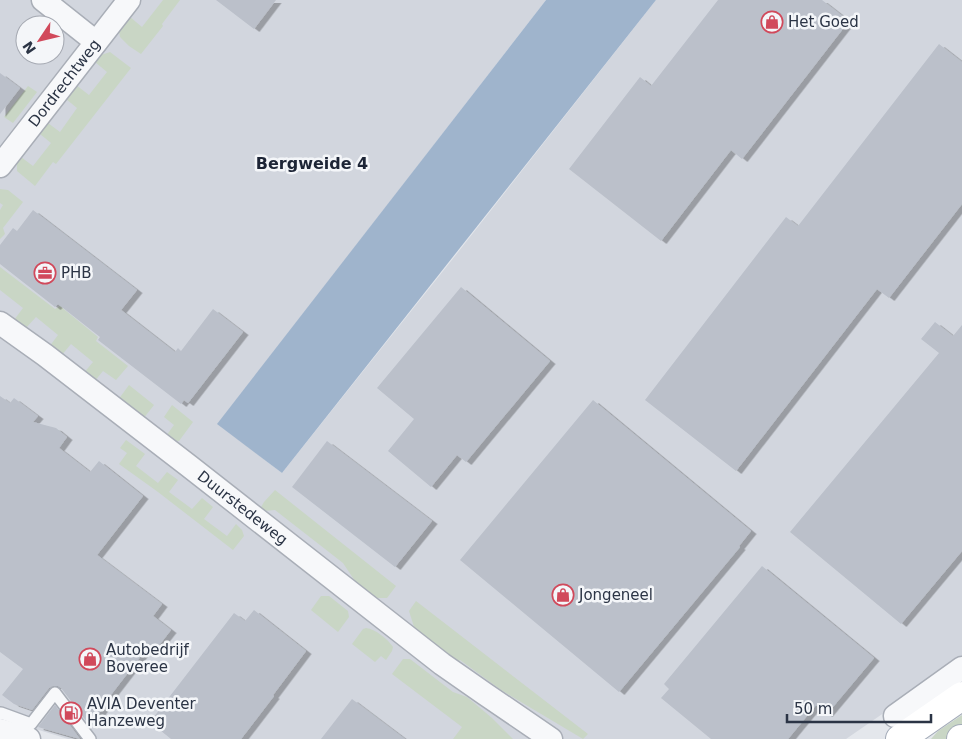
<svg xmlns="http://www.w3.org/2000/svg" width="962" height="739" font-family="'DejaVu Sans',sans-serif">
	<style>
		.built { fill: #d2d6de; fill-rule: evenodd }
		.green { fill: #c9d6c5 }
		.water { fill: #9fb4cc }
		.building { fill: #bbc0ca; filter: url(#shadow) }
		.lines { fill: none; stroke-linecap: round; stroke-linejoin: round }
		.lane-casing { stroke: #a9aeb7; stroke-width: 14 }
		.street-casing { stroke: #a9aeb7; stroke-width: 25 }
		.primary-casing { stroke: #a3abb8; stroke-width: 30 }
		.lane { stroke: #f7f8fa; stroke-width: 11 }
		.street { stroke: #f7f8fa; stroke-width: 22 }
		.primary { stroke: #fff; stroke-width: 28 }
		.labels { text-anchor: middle; stroke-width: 5; stroke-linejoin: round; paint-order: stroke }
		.poi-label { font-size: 15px; fill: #2b3445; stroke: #f4f6f9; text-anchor: start }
		.street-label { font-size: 15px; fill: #2b3445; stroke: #f4f6f9 }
		.neighbourhood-label { font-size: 16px; font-weight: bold; fill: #1d2536; stroke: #f4f6f9 }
	</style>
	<defs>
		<filter id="shadow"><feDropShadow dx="5.5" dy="3" stdDeviation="0" flood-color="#0004"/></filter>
	</defs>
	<rect width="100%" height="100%" fill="#e4e7ec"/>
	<!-- built -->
	<path class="built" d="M 0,0 L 546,0 L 218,424 L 282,473 L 455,256 L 656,0 L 962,0 L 962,659 L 846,739 L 68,739 L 0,718 ZM 25,25 L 55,25 L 55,55 L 25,55 Z"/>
	<!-- green -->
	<g class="green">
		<path d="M 163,0 L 180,0 L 162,24 L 163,26 L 141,54 L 129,46 L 120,37 L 119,31 L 130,17 L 142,27 Z"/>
		<path d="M 110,52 L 131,68 L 56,164 L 53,162 L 35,186 L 17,171 L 17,161 L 21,157 L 33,166 L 51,143 L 40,134 L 48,123 L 60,132 L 77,108 L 66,99 L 76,85 L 89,95 L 107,72 L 95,62 L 101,55 Z"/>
		<path d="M 28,86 L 37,92 L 13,123 L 4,117 Z"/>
		<path d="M 0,189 L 8,190 L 23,202 L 3,228 L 5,234 L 0,239 L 0,210 L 3,205 L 0,203 Z"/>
		<path d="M 0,267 L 55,309 L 60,306 L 98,337 L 96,341 L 128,366 L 116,380 L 103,371 L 94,382 L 83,374 L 93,362 L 71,344 L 61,356 L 49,347 L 58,335 L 36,317 L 25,329 L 14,320 L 23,308 L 0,290 Z"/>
		<path d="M 129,385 L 154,405 L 143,419 L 118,400 Z"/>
		<path d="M 172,405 L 193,422 L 179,441 L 173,442 L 166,436 L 174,425 L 164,417 Z"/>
		<path d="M 126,440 L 145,454 L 136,466 L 158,483 L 167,472 L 178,480 L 169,492 L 192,509 L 202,498 L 213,507 L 204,519 L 227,536 L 236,524 L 242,530 L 244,536 L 233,550 L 158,492 L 119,464 L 127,453 L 120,448 Z"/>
		<path d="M 275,490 L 396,586 L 387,598 L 375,598 L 355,581 L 343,563 L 275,510 L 264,511 L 260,509 L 264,502 Z"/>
		<path d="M 321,596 L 329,596 L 348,611 L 349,617 L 338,632 L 311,610 Z"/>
		<path d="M 416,601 L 588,734 L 583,739 L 501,690 L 460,660 L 458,662 L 415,630 L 409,611 Z"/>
		<path d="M 366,628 C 375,629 388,639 393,647 L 392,651 L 386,660 L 381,656 L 375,662 L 352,644 L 363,629 Z"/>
		<path d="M 403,659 L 410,659 L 453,692 L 467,697 L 492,718 L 513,739 L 453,739 L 462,727 L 392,674 Z"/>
		<path d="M 962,715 L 962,728 L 946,739 L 931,739 L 938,731 Z"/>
	</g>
	<!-- water -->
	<path class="water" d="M 546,0 L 656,0 L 282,473 L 217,424 Z"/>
	<!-- building -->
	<g class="building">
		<path d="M 216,0 L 276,0 L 254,29 Z"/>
		<path d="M 718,0 L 822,0 L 849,21 L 742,159 L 731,150 L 661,241 L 569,169 L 640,77 L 651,86 Z"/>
		<path d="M 939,44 L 962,62 L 962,204 L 889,298 L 877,289 L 736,471 L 645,400 L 786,217 L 798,226 Z"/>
		<path d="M 0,73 L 20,88 L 0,114 Z"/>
		<path d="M 33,210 L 137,290 L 121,310 L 175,352 L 178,348 L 181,351 L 213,309 L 243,332 L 188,403 L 184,400 L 181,404 L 98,340 L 100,337 L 58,304 L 55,307 L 0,264 L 0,245 L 13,228 L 17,231 Z"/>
		<path d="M 461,287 L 550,361 L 466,462 L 457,455 L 431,487 L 388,451 L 414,419 L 377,388 Z"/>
		<path d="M 935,322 L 953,336 L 962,325 L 962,551 L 901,624 L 790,532 L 939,353 L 921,339 Z"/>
		<path d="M 0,396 L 10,403 L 14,398 L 38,416 L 33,422 L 56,428 L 67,437 L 59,448 L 90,472 L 99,461 L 143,496 L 97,555 L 162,604 L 153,616 L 171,630 L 153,653 L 147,648 L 107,700 L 108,701 L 90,726 L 61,688 L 58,686 L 53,686 L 49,688 L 32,710 L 14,704 L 2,695 L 23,669 L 0,652 Z"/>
		<path d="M 593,400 L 751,531 L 739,546 L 740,547 L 619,692 L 460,560 Z"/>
		<path d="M 327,441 L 432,521 L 395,567 L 292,487 Z"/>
		<path d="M 762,566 L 874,658 L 827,714 L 816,705 L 788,739 L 711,739 L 661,698 L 669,689 L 664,684 Z"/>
		<path d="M 254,610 L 306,651 L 273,695 L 274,696 L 241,739 L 171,739 L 150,722 L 234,613 L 245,621 Z"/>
		<path d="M 352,699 L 405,739 L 321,739 Z"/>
		<path d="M 55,705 L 80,739 L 38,727 Z"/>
	</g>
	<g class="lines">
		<!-- lane casing -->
		<g class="lane-casing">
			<path id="lane" d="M 0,714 L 1,713 L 31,724 L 55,693 L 90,739"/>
		</g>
		<!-- street casing -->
		<g class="street-casing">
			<g id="street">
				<path d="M 43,0 L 96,42"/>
				<path id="s1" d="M 0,166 L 129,0"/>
				<path id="s2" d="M 0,323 L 45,355 L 189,466 L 442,664 L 485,694 L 551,739"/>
				<path d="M 895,716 L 962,668"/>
				<path d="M 0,730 L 29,739"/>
			</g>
		</g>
		<!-- primary casing -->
		<g class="primary-casing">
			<g id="primary">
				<path d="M 900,739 L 962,696"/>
				<path d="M 961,739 L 962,739"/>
			</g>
		</g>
		<!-- lane -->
		<use href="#lane" class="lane"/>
		<!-- street -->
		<use href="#street" class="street"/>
		<!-- primary -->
		<use href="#primary" class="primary"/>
	</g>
	<!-- icons -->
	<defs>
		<g id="shop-ring" transform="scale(1.125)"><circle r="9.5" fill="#f4f6f9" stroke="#d1495b" stroke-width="1.5"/><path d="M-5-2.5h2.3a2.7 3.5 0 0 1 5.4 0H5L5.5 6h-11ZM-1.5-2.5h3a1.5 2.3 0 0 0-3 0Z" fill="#d1495b"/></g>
		<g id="office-ring" transform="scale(1.125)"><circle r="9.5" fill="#f4f6f9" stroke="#d1495b" stroke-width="1.5"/><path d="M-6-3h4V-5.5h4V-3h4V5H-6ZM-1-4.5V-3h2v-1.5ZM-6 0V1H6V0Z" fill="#d1495b"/></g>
		<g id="fuel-ring" transform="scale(1.125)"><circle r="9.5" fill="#f4f6f9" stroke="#d1495b" stroke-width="1.5"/><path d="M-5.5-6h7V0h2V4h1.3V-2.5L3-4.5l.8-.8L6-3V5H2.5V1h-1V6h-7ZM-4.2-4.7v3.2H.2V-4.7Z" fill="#d1495b"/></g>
	</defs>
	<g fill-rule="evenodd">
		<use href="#shop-ring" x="772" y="22"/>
		<use href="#office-ring" x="45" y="273"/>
		<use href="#shop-ring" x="563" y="595"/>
		<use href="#shop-ring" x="90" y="659"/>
		<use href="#fuel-ring" x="71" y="713"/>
	</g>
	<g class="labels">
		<!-- poi labels -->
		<g class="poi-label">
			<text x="788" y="27">Het Goed</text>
			<text x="61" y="278">PHB</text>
			<text x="579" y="600">Jongeneel</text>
			<text x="106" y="655">Autobedrijf<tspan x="106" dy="17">Boveree</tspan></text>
			<text x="87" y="709">AVIA Deventer<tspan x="87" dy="17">Hanzeweg</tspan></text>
		</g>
		<!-- street labels -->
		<g class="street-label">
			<text dy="5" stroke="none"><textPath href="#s1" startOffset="105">Dordrechtweg</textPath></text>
			<text dy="5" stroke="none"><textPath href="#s2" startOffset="305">Duurstedeweg</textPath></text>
		</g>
		<!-- neighbourhood labels -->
		<g class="neighbourhood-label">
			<text x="312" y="169">Bergweide 4</text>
		</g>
	</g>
	<!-- north arrow -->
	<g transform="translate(40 40) rotate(235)"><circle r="24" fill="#f4f6f9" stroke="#a4a8b1"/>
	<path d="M0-4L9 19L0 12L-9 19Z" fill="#d1495b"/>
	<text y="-8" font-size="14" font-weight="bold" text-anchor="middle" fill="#2b3445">N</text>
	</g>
	<!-- scale -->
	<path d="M787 714v8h144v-8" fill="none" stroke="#2b3445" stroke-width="2.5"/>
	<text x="794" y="714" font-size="15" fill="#2b3445" stroke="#f4f6f9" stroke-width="4" paint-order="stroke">50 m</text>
</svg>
